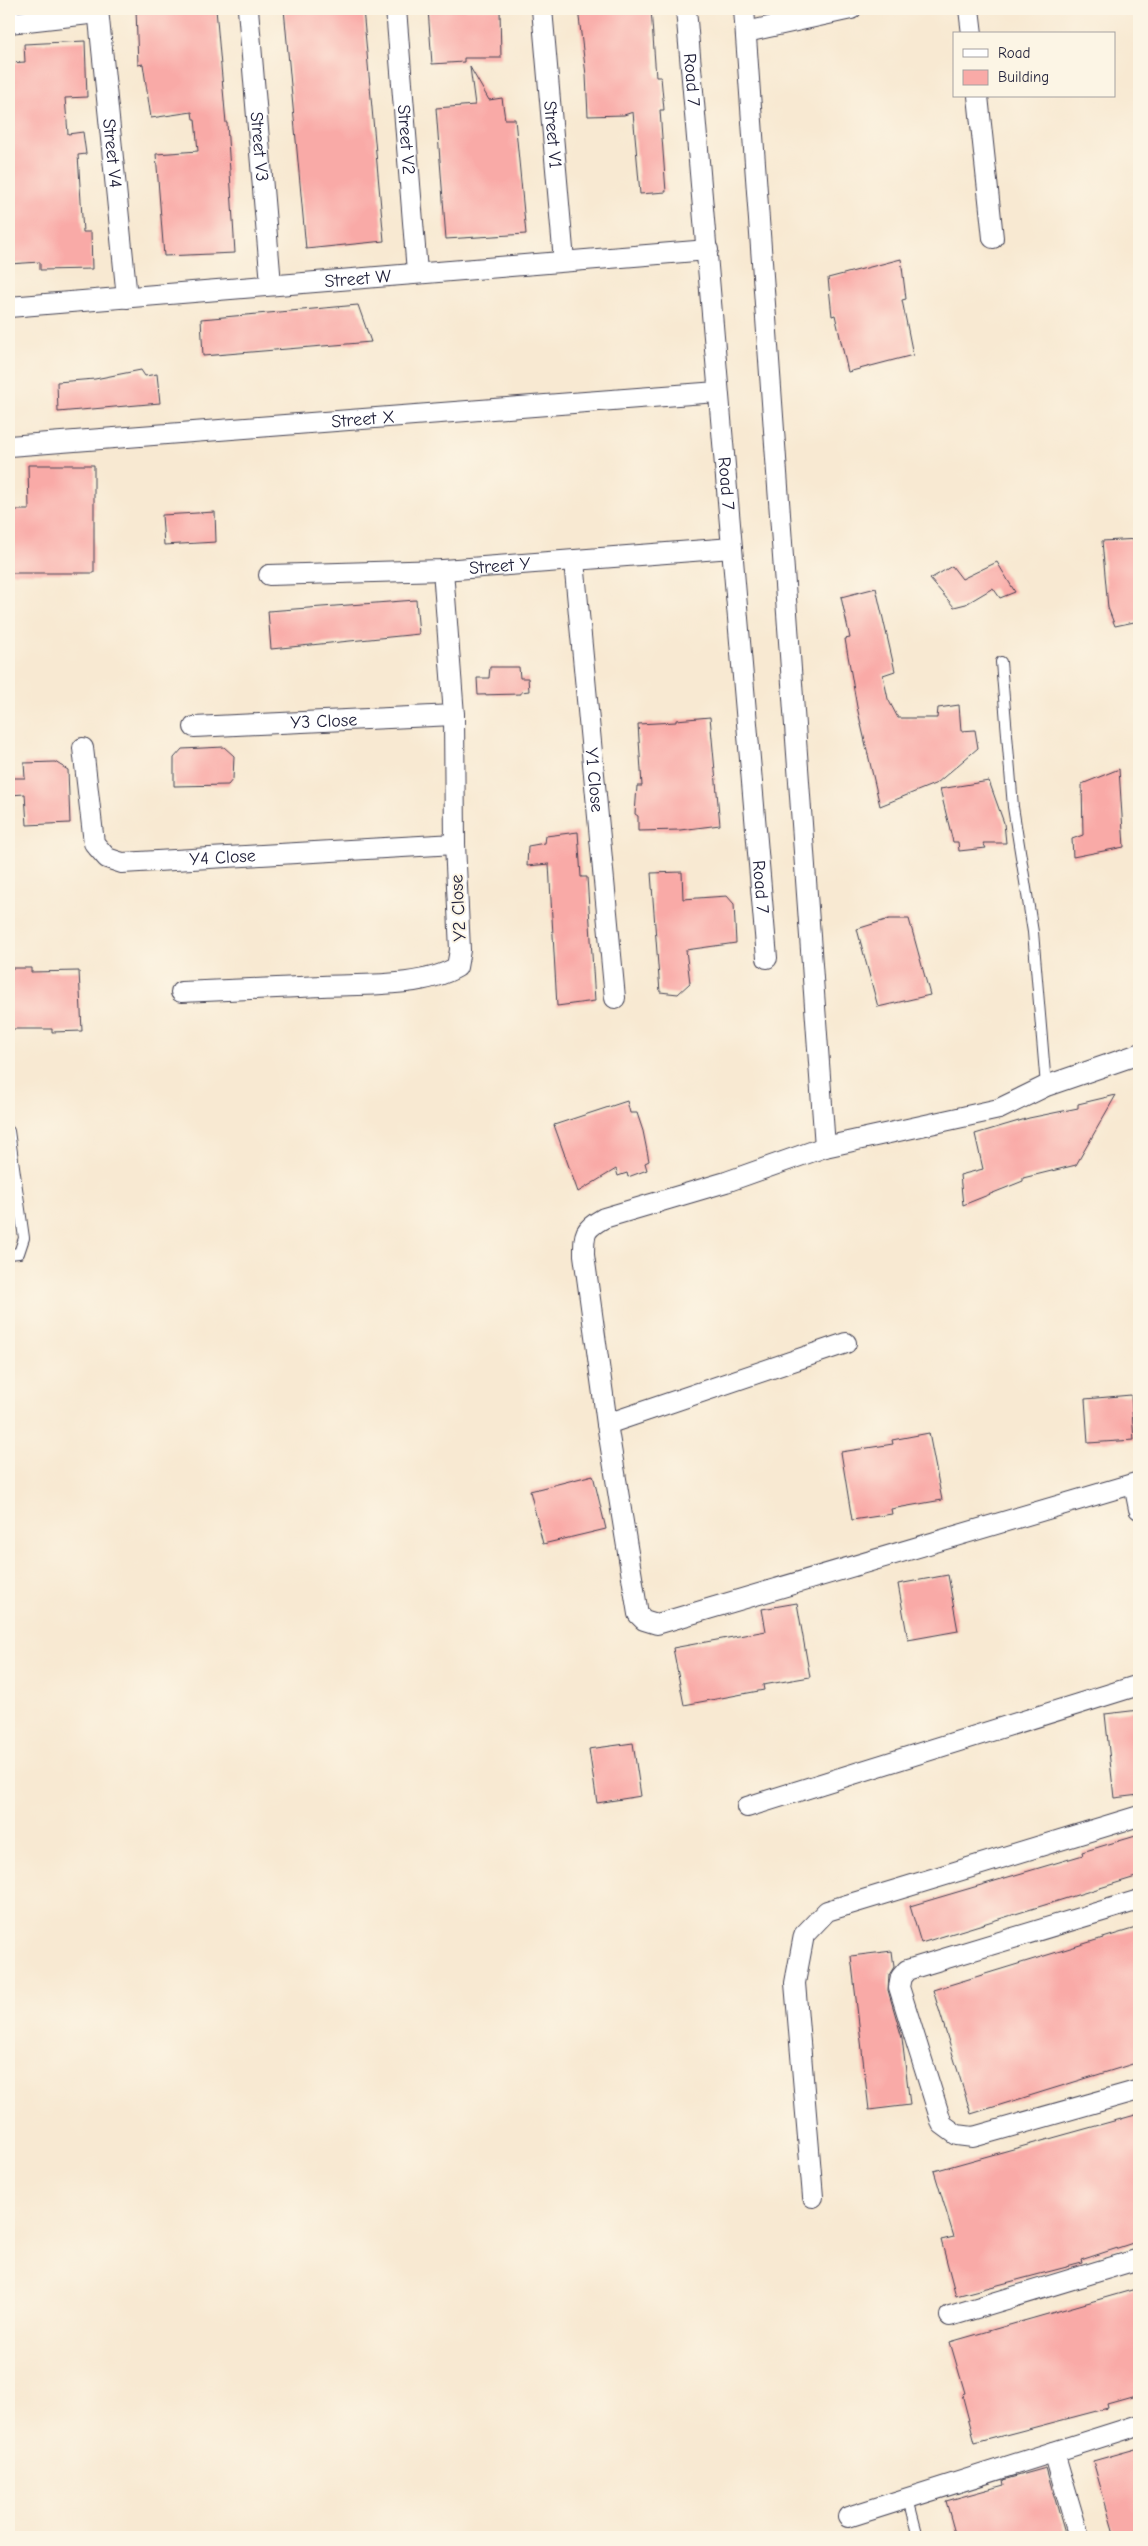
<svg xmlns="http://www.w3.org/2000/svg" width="1148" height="2546" font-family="'Comic Neue',sans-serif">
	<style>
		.building { fill: #f9aaa7 }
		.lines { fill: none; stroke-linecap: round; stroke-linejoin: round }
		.lane-casing { stroke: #424052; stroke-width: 12 }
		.street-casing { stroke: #424052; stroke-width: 22 }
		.lane { stroke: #fff; stroke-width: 10 }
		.street { stroke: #fff; stroke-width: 20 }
		.labels { text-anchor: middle; stroke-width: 4; stroke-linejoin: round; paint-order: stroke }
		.street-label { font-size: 18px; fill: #22223b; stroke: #fcf5e5 }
	</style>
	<rect width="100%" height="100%" fill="#fcf5e5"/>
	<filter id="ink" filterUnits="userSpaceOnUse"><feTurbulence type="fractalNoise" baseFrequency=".02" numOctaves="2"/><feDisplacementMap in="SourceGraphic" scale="10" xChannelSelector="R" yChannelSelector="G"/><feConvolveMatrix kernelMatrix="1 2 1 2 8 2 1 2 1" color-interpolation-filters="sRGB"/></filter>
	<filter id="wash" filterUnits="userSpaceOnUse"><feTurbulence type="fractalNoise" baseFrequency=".0096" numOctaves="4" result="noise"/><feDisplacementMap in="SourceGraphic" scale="20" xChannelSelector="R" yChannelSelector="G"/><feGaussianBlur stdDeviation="1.12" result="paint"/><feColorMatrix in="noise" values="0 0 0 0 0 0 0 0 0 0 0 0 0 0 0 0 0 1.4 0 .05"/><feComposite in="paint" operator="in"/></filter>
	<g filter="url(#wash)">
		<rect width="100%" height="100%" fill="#f8e9d2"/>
		<g id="blocks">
			<!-- building -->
			<g class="building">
				<path d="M 136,9 L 216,9 L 226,123 L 227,123 L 235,253 L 164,256 L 156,154 L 198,151 L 195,119 L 193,119 L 192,112 L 151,118 L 143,64 L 138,65 Z"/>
				<path d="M 284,9 L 363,9 L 384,241 L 306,249 Z"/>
				<path d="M 428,9 L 500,9 L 501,58 L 464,58 L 464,62 L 432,64 Z"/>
				<path d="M 578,9 L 651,9 L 656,77 L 661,77 L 664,110 L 660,110 L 666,192 L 640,194 L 633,112 L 624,115 L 588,116 L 586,75 Z"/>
				<path d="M 85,41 L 87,97 L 65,98 L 68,134 L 83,132 L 86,154 L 78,155 L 83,232 L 91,232 L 92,269 L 40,270 L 40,262 L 9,264 L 9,63 L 25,62 L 24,44 Z"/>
				<path d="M 470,67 L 489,100 L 502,98 L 505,119 L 515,119 L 526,234 L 446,239 L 436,108 L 475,105 Z"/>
				<path d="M 901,259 L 906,299 L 902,300 L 913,355 L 848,372 L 835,315 L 832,316 L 828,278 Z"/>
				<path d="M 358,305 L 371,342 L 203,356 L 201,319 Z"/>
				<path d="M 141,370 L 145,376 L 157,374 L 160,403 L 58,412 L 57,382 L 95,379 Z"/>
				<path d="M 28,465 L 94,465 L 94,573 L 9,573 L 9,510 L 29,510 Z"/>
				<path d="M 215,512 L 216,542 L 164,545 L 162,515 Z"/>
				<path d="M 1139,539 L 1139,621 L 1115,626 L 1108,608 L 1102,541 Z"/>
				<path d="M 997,562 L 1015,592 L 1000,598 L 993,588 L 966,604 L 954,607 L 930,579 L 952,566 L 962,579 Z"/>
				<path d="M 876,588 L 895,671 L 883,675 L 888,699 L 898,718 L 937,718 L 938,708 L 959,705 L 961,731 L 975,730 L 978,748 L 937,783 L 880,806 L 857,707 L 845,639 L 850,638 L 841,597 Z"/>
				<path d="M 416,600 L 419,634 L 271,649 L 268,611 Z"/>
				<path d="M 490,667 L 519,667 L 520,678 L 528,678 L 529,691 L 521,692 L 521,694 L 478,695 L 477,678 L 489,678 Z"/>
				<path d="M 710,717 L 720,825 L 680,830 L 638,831 L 638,816 L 635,814 L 637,786 L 642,786 L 638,724 L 676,722 L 676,720 Z"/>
				<path d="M 224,747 L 234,756 L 233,779 L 228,785 L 174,786 L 174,758 L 182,749 Z"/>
				<path d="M 55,762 L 68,770 L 70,823 L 27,825 L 25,794 L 9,795 L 9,778 L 25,778 L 24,763 Z"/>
				<path d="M 1119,769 L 1124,847 L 1073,857 L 1072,839 L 1083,835 L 1082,784 Z"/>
				<path d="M 989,781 L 1004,823 L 1006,843 L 983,843 L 986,848 L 959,851 L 958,842 L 953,842 L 940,789 Z"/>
				<path d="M 578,832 L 581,877 L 587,877 L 595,1001 L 557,1006 L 549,864 L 527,866 L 528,846 L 545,843 L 546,836 Z"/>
				<path d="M 682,872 L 683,899 L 727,896 L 734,904 L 736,943 L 686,950 L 690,983 L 678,994 L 660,992 L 651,873 Z"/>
				<path d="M 889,919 L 909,919 L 930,995 L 878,1007 L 857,929 Z"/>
				<path d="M 9,968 L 31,968 L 31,972 L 79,971 L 82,1031 L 52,1032 L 52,1029 L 9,1029 Z"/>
				<path d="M 1116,1095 L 1076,1165 L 1023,1178 L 1023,1181 L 963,1205 L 960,1175 L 983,1169 L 975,1134 L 1029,1118 L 1078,1108 L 1078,1104 Z"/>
				<path d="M 627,1101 L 630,1113 L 637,1113 L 643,1131 L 649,1161 L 645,1163 L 647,1170 L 628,1177 L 627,1173 L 618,1176 L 616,1169 L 578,1192 L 554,1125 Z"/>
				<path d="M 1131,1395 L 1134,1440 L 1088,1443 L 1085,1399 Z"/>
				<path d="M 929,1433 L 942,1500 L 891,1509 L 892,1514 L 852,1520 L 841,1452 L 893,1444 L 892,1440 Z"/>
				<path d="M 593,1475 L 606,1529 L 543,1544 L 530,1491 Z"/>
				<path d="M 948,1575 L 958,1631 L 908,1640 L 898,1584 Z"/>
				<path d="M 797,1603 L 810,1677 L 763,1685 L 764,1690 L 684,1705 L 673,1648 L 766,1631 L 762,1609 Z"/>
				<path d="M 1139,1710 L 1139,1795 L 1114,1798 L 1105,1714 Z"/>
				<path d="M 633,1743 L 641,1796 L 597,1803 L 589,1749 Z"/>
				<path d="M 1139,1835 L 1139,1876 L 921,1943 L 910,1906 L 1083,1855 L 1082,1852 Z"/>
				<path d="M 1139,1927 L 1139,2062 L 971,2114 L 933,1990 Z"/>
				<path d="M 892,1951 L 894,1967 L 889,1975 L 888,1990 L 902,2038 L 910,2105 L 869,2110 L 851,1956 Z"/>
				<path d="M 1139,2114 L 1139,2241 L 1081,2260 L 1082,2263 L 956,2296 L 941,2240 L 954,2237 L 934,2171 Z"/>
				<path d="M 1139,2288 L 1139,2395 L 1107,2404 L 1108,2408 L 975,2443 L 962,2394 L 965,2393 L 950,2342 Z"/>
				<path d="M 1139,2448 L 1139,2537 L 1115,2537 L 1093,2461 Z"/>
				<path d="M 1046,2468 L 1066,2537 L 956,2537 L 946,2501 L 1004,2485 L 1003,2480 Z"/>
			</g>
		</g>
	</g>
	<g filter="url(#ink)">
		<use href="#blocks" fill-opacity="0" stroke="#424052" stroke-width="1"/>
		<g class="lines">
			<!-- lane casing -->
			<g class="lane-casing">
				<g id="lane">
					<path d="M 1001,662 L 1013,807 L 1033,932 L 1046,1086"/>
					<path d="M 9,1131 L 24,1238 L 19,1253 L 9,1254"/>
					<path d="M 908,2499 L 918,2537"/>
				</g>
			</g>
			<!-- street casing -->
			<g class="street-casing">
				<g id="street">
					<path id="s1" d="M 98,9 L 127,298"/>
					<path id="s2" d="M 248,9 L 271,284"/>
					<path id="s3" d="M 396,9 L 417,272"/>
					<path id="s4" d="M 542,9 L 564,261"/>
					<path id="s5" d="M 686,9 L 767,958"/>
					<path d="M 744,9 L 825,1147 L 999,1109 L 1046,1086 L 1139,1054"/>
					<path d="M 969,9 L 972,34"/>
					<path d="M 9,23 L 98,13"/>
					<path d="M 746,32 L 851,9"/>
					<path d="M 978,96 L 993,238"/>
					<path id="s6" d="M 9,307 L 708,250"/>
					<path id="s7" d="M 9,446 L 717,392"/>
					<path id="s8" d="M 574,561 L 615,998"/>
					<path id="s9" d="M 269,575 L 443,570 L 732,548"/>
					<path id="s10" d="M 194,727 L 454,715"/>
					<path id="s11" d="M 83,748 L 94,843 L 107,858 L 122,863 L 455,844"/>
					<path d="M 181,992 C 228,990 275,988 322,986 C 363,984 421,988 457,967 L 460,950 L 455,844 L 454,715 L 443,570"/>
					<path d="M 825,1147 L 726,1182 L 604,1218 C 584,1229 584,1233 584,1255 L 607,1424 L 638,1614 L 644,1620 L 657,1624 L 1139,1482"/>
					<path d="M 607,1424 L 846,1343"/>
					<path d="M 1134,1484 L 1139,1509"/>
					<path d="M 747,1807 L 1139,1685"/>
					<path d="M 1139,1900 L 907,1970 L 901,1977 L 899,1987 L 942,2124 L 957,2135 L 973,2137 L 1139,2090"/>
					<path d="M 813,2197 L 795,1983 L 804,1935 L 827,1911 L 1139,1816"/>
					<path d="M 950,2316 L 1139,2259"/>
					<path d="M 1054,2452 L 1079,2537"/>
					<path d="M 848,2517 L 1139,2425"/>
				</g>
			</g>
			<!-- lane -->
			<use href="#lane" class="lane"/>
			<!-- street -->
			<use href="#street" class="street"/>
		</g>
	</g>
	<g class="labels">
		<!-- street labels -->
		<g class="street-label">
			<text dy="6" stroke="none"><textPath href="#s5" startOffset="71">Road 7</textPath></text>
			<text dy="6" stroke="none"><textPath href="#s4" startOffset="126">Street V1</textPath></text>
			<text dy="6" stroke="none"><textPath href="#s3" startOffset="131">Street V2</textPath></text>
			<text dy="6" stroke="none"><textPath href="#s2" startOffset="138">Street V3</textPath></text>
			<text dy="6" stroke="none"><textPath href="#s1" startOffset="145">Street V4</textPath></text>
			<text dy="6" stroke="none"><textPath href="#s6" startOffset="350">Street W</textPath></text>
			<text dy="6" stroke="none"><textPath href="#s7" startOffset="355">Street X</textPath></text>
			<text dy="6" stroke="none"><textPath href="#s5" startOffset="476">Road 7</textPath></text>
			<text dy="6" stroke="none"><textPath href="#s9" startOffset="231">Street Y</textPath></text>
			<text dy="6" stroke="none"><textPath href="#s10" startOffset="130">Y3 Close</textPath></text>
			<text dy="6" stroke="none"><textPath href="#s8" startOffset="220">Y1 Close</textPath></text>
			<text dy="6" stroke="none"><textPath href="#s11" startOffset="232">Y4 Close</textPath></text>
			<text dy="6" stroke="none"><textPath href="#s5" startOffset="881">Road 7</textPath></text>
			<text transform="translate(458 908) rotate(-93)" y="6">Y2 Close</text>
		</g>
	</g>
	<!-- margin -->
	<rect width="1148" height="2546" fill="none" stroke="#fcf5e5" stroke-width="30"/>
	<!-- legend -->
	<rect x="953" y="32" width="162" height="65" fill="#fcf5e5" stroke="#a5a1a1"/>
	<rect x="963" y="49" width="25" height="8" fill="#ffffff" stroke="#a5a1a1"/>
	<text x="998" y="58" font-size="15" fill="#22223b">Road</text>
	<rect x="963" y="70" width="25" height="15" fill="#f9aaa7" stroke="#a5a1a1"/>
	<text x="998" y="82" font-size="15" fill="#22223b">Building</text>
</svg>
